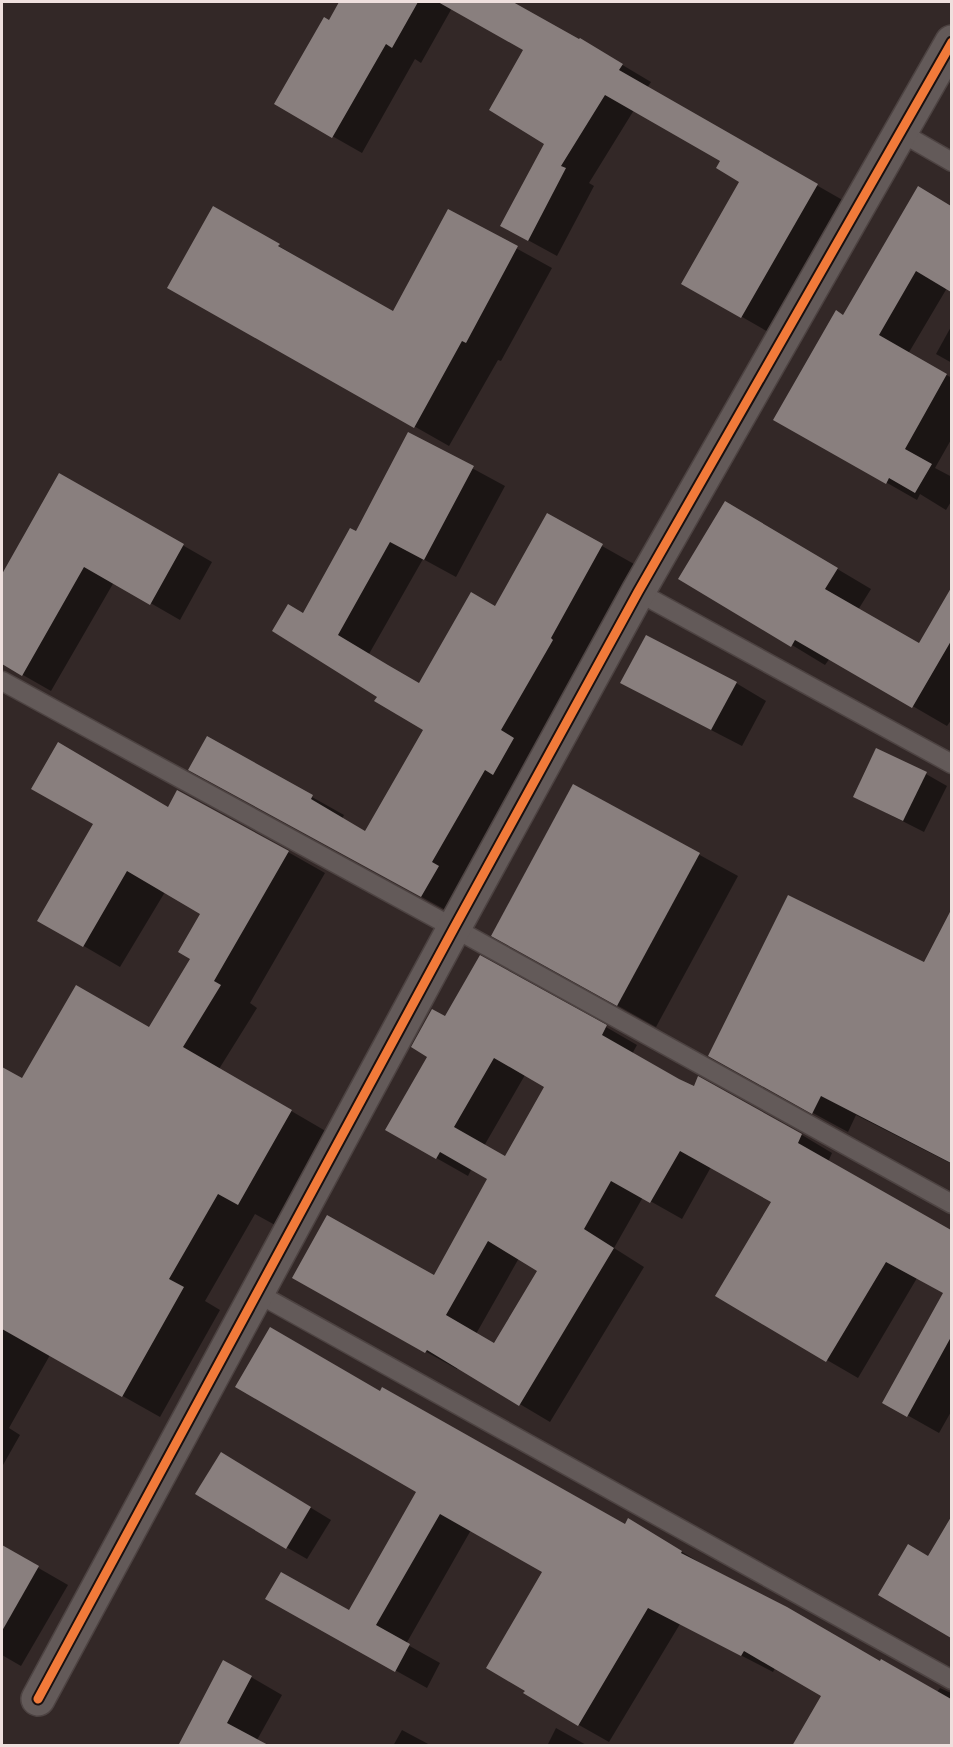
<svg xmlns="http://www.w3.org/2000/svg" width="953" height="1747" font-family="Arial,sans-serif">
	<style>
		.shadow { fill: #0007; fill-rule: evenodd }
		.building { fill: #897f7e; fill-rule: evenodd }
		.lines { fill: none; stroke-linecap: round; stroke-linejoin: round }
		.service-casing { stroke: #4d4342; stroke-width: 21 }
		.minor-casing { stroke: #4d4342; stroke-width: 36 }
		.service { stroke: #635a59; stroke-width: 18 }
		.minor { stroke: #635a59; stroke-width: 33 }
		.cycleway-casing { stroke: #1a100f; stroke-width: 13 }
		.cycleway { stroke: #f17a3a; stroke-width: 9 }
	</style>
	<rect width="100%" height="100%" fill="#332827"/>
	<!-- shadow -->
	<g class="shadow">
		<path d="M 341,2 L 510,2 L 609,57 L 651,82 L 647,88 L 846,202 L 770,333 L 683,283 L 741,181 L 722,160 L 634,110 L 589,183 L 594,186 L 557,256 L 502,226 L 546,143 L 525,50 L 452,8 L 421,63 L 415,59 L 362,153 L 276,104 Z"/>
		<path d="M 918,188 L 952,208 L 952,290 L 947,288 L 908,354 L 952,378 L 952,438 L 935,468 L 952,477 L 952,500 L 946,510 L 920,494 L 917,500 L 775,419 L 844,317 Z"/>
		<path d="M 214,208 L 393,313 L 449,211 L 552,268 L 501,361 L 498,360 L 449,446 L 169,287 Z"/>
		<path d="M 952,325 L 952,363 L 936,354 Z"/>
		<path d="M 409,434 L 505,486 L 456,577 L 423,559 L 369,654 L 419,685 L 495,608 L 547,515 L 634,564 L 582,658 L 584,659 L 532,750 L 545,757 L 453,914 L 222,788 L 207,738 L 344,815 L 342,819 L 366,833 L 425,729 L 379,696 L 304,614 L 356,533 Z"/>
		<path d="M 60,475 L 212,562 L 180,620 L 114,582 L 51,691 L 2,663 L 2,577 Z"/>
		<path d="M 760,523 L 871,589 L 858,610 L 920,645 L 952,591 L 952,719 L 947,726 L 830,658 L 825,665 L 792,645 Z"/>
		<path d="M 736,683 L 766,701 L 742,746 L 653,700 Z"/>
		<path d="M 926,774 L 947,786 L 924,832 L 855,797 Z"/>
		<path d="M 574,786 L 738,876 L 656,1027 L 531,957 Z"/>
		<path d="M 169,809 L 288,852 L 325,873 L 250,1003 L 257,1008 L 219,1069 L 329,1133 L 275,1225 L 255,1214 L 205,1301 L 220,1310 L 160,1417 L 50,1355 L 9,1428 L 20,1435 L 3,1465 L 2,1069 L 22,1080 L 149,1029 L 192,959 L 202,913 L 165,892 L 120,967 L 39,920 Z"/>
		<path d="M 952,913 L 952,1164 L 856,1115 L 848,1132 L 745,1076 L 925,964 Z"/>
		<path d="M 446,1018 L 606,1027 L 637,1045 L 632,1054 L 694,1088 L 699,1078 L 802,1135 L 832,1153 L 828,1162 L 952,1232 L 952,1410 L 939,1433 L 884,1402 L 944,1293 L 917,1278 L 858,1378 L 717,1296 L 773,1202 L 711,1167 L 682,1219 L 643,1197 L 614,1248 L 644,1267 L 550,1422 L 458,1367 L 457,1369 L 324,1295 L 434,1277 L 489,1179 L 472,1168 L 468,1176 L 387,1130 L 429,1056 ZM 525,1075 L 546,1087 L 506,1158 L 484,1146 ZM 519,1258 L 539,1270 L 495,1345 L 476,1334 Z"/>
		<path d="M 381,1393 L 625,1526 L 659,1538 L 712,1570 L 937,1692 L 940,1688 L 951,1693 L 952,1746 L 794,1746 L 823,1696 L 775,1668 L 773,1672 L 680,1624 L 609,1742 L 579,1725 L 543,1571 L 471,1530 L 406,1644 L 440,1663 L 427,1688 L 298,1616 L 350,1612 L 418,1491 Z"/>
		<path d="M 242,1466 L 331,1520 L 307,1559 L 286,1547 Z"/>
		<path d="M 945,1532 L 952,1536 L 952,1637 L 880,1594 L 929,1558 Z"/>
		<path d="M 2,1547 L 68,1585 L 21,1666 L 2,1655 Z"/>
		<path d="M 251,1677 L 282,1695 L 257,1740 L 180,1746 Z"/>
		<path d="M 556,1728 L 588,1746 L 547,1746 Z"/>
		<path d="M 402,1730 L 430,1745 L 431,1746 L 393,1746 Z"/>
	</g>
	<!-- building -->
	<g class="building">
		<path d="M 339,2 L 418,2 L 392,48 L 386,44 L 332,138 L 274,104 L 324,17 L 329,20 Z"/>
		<path d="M 438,2 L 513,2 L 579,39 L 580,38 L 623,64 L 619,70 L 818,184 L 741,318 L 681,284 L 739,182 L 716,168 L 720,161 L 605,95 L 561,166 L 566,168 L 528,241 L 500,226 L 544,144 L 489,110 L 523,50 Z"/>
		<path d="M 918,186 L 951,206 L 951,292 L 916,271 L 879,335 L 947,374 L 905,449 L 932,464 L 915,493 L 889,478 L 886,484 L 773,420 L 836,310 L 843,315 Z"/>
		<path d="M 213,206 L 280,244 L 278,246 L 393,311 L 448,209 L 518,246 L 466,343 L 462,341 L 414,428 L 167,288 Z"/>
		<path d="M 408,432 L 474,466 L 424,560 L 390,542 L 338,635 L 388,665 L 419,683 L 471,592 L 495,606 L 547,513 L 603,544 L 551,638 L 553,640 L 501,730 L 514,738 L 493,775 L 485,770 L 432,862 L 439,866 L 421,897 L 188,770 L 207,736 L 313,795 L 311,799 L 365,831 L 423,730 L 374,701 L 377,697 L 272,631 L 288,604 L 303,613 L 350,528 L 356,531 Z"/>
		<path d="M 59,473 L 184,544 L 150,605 L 84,567 L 22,676 L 2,664 L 2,574 Z"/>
		<path d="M 725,501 L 838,568 L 825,589 L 919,643 L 951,588 L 951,641 L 912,708 L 795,640 L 791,647 L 678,579 Z"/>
		<path d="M 646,635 L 737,682 L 711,730 L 620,683 Z"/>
		<path d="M 58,742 L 168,807 L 177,790 L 289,851 L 214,981 L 221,985 L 183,1047 L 292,1110 L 238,1205 L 218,1194 L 169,1279 L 184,1287 L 122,1397 L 2,1329 L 2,1067 L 22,1078 L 76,985 L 149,1027 L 190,959 L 178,952 L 200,914 L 127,871 L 83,947 L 37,921 L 93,824 L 31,789 Z"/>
		<path d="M 876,748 L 927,772 L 903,821 L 853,797 Z"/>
		<path d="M 573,784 L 700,853 L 617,1006 L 491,936 Z"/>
		<path d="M 788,895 L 924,962 L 951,910 L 951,1163 L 821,1096 L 812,1114 L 708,1056 Z"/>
		<path d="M 480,955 L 607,1025 L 602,1035 L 679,1079 L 694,1086 L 698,1076 L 802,1134 L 798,1143 L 951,1230 L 951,1337 L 907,1417 L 882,1403 L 943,1293 L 886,1262 L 826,1362 L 715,1296 L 771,1202 L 680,1151 L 650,1203 L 611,1181 L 584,1229 L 614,1248 L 519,1406 L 427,1350 L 425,1353 L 292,1278 L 327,1215 L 434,1275 L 487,1179 L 440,1152 L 436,1159 L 385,1130 L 427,1057 L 411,1047 L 432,1009 L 445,1016 ZM 494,1058 L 544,1087 L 505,1156 L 454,1127 ZM 488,1241 L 537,1271 L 494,1343 L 446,1315 Z"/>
		<path d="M 270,1327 L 380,1391 L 382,1387 L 625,1524 L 628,1518 L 682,1551 L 681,1553 L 787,1607 L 880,1661 L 881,1659 L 951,1699 L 951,1746 L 792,1746 L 821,1696 L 744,1651 L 741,1656 L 648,1608 L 578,1726 L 523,1693 L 525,1691 L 486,1668 L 542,1572 L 440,1514 L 376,1625 L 410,1644 L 395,1672 L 265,1599 L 281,1572 L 349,1610 L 416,1492 L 235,1387 Z"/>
		<path d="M 221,1452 L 311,1507 L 286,1549 L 195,1494 Z"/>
		<path d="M 951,1517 L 951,1638 L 878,1595 L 908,1544 L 928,1556 Z"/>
		<path d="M 2,1545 L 39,1566 L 2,1631 Z"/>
		<path d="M 223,1660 L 252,1676 L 227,1723 L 270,1746 L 178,1746 Z"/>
	</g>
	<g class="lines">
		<!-- service casing -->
		<g class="service-casing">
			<g id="service">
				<path d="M 900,132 L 952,162"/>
				<path d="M 638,592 L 952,764"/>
				<path d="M 2,681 L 454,928 L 952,1204"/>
				<path d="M 257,1293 L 952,1680"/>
			</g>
		</g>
		<!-- minor casing -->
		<g class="minor-casing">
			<path id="minor" d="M 38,1699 L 454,928 L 638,592 L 952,42"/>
		</g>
		<!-- service -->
		<use href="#service" class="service"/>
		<!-- minor -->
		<use href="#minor" class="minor"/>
		<!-- cycleway casing -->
		<g class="cycleway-casing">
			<path id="cycleway" d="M 38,1699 L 454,928 L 638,592 L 952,42"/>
		</g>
		<!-- cycleway -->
		<use href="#cycleway" class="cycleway"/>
	</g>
	<!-- border -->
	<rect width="953" height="1747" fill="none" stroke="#efe0de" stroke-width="6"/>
</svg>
